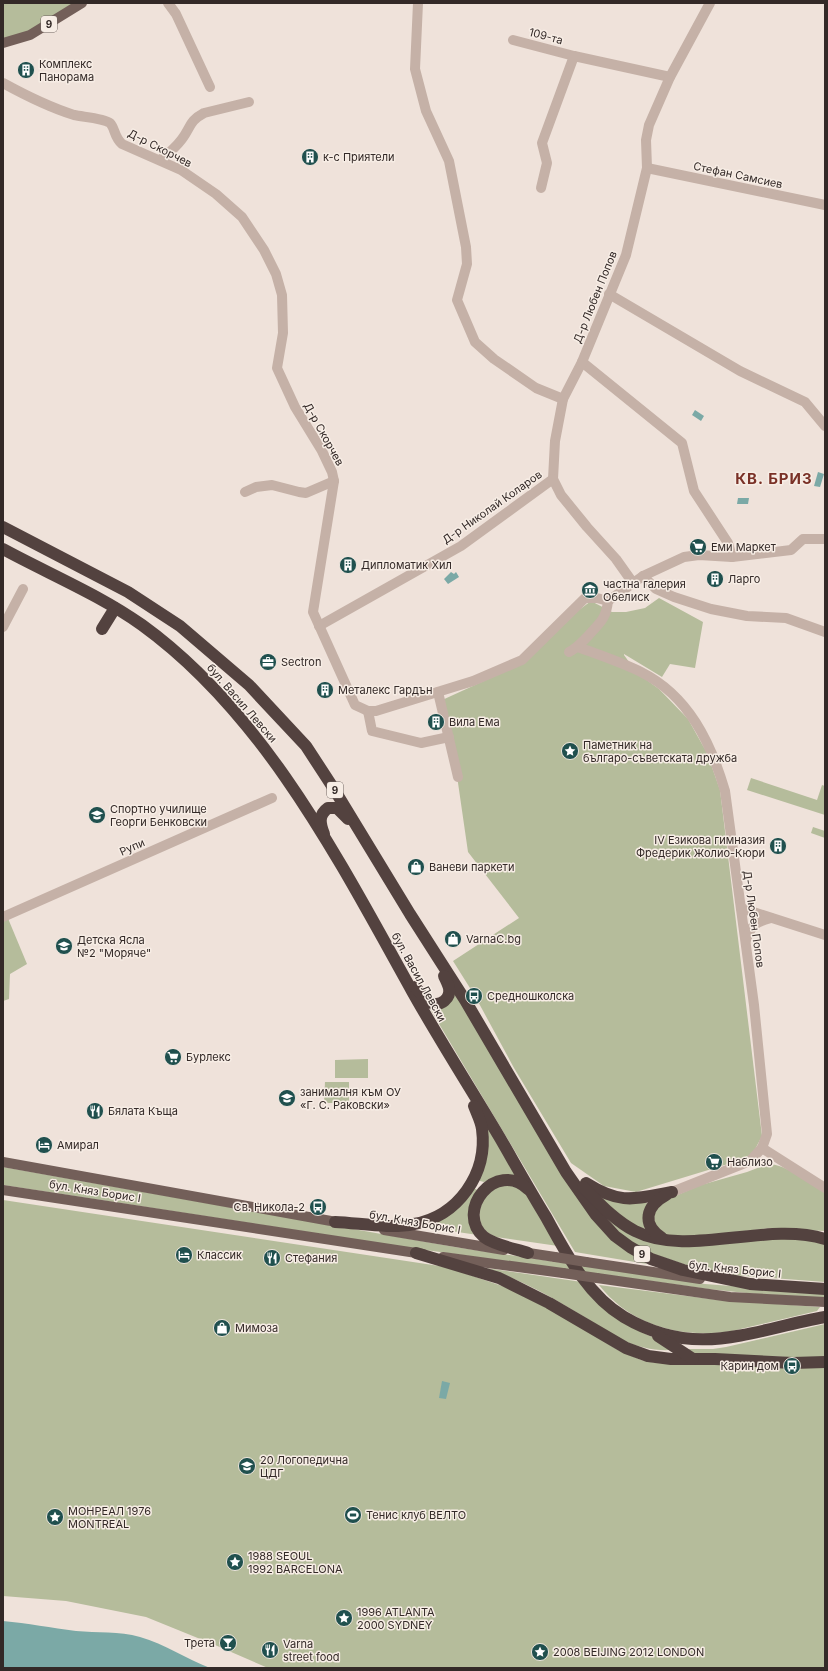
<svg xmlns="http://www.w3.org/2000/svg" width="828" height="1671" font-family="Inter,sans-serif">
	<style>
		.green { fill: #b5bc9b }
		.water { fill: #7ba9a6 }
		.lines { fill: none; stroke-linecap: round; stroke-linejoin: round }
		.minor { stroke: #c5b1a7; stroke-width: 10 }
		.major { stroke: #735f59; stroke-width: 10 }
		.highway { stroke: #53423f; stroke-width: 12 }
		.major-bridge { stroke: #735f59; stroke-width: 10 }
		.labels { text-anchor: middle; stroke-width: 3; stroke-linejoin: round; paint-order: stroke }
		.shield { fill: #f7ede5; stroke: #6e6460; stroke-width: 1 }
		.shield-label { font-size: 10px; font-weight: bold; fill: #332927 }
		.street-label { font-size: 11px; fill: #332927; stroke: #f7ede5 }
		.poi-label { font-size: 11px; fill: #332927; stroke: #f7ede5; text-anchor: start }
		.district-label { font-size: 15px; font-weight: bold; letter-spacing: 1px; fill: #7a3127; stroke: #f7ede5 }
	</style>
	<rect width="100%" height="100%" fill="#efe2da"/>
	<!-- green -->
	<g class="green">
		<path d="M 3,3 L 82,3 L 51,23 L 3,40 Z"/>
		<path d="M 659,598 L 703,622 L 695,668 L 670,664 L 662,677 L 624,654 L 624,655 L 637,673 L 659,689 L 688,719 L 707,753 L 720,790 L 762,1136 L 751,1157 L 636,1192 L 604,1186 L 571,1163 L 514,1068 L 475,996 L 453,961 L 519,918 L 468,852 L 456,769 L 440,701 L 523,663 L 579,610 L 591,601 L 612,612 L 626,612 L 645,608 Z"/>
		<path d="M 751,778 L 817,800 L 822,785 L 825,786 L 825,815 L 747,790 Z"/>
		<path d="M 813,827 L 825,831 L 825,838 L 811,833 Z"/>
		<path d="M 7,916 L 27,964 L 10,974 L 9,999 L 3,1001 L 3,917 Z"/>
		<path d="M 454,991 L 562,1171 L 647,1264 L 575,1252 L 429,1007 Z"/>
		<path d="M 368,1059 L 368,1078 L 335,1078 L 335,1060 Z"/>
		<path d="M 325,1082 L 349,1082 L 349,1103 L 324,1103 Z"/>
		<path d="M 485,1123 L 517,1176 L 496,1178 L 484,1182 L 480,1181 L 479,1178 Z"/>
		<path d="M 768,1164 C 784,1163 811,1184 825,1192 L 825,1231 L 770,1228 L 694,1237 L 665,1235 L 655,1224 L 654,1215 L 661,1202 L 701,1185 L 747,1172 Z"/>
		<path d="M 3,1167 L 455,1247 L 705,1284 L 825,1293 L 825,1298 L 756,1294 L 708,1289 L 404,1247 L 3,1185 Z"/>
		<path d="M 502,1183 L 525,1190 L 558,1246 L 496,1237 C 477,1229 478,1216 482,1199 Z"/>
		<path d="M 474,1188 L 479,1191 L 478,1235 L 423,1227 Z"/>
		<path d="M 601,1198 L 647,1203 L 651,1230 L 632,1226 Z"/>
		<path d="M 3,1200 L 446,1267 L 508,1288 L 555,1312 L 618,1350 L 641,1360 L 656,1363 L 825,1366 L 825,1668 L 268,1668 L 215,1645 L 146,1617 L 66,1601 L 3,1596 Z"/>
		<path d="M 598,1209 L 634,1235 L 766,1237 L 825,1242 L 825,1282 L 731,1275 L 708,1272 L 647,1252 L 622,1235 Z"/>
		<path d="M 486,1268 L 582,1282 L 629,1326 L 673,1347 L 671,1350 C 654,1351 639,1347 624,1341 C 579,1314 535,1284 486,1268 Z"/>
		<path d="M 599,1285 L 719,1300 L 820,1307 L 817,1311 L 732,1331 C 683,1339 631,1326 599,1285 Z"/>
		<path d="M 825,1324 L 825,1357 L 823,1358 L 690,1354 L 689,1349 L 713,1349 L 726,1347 Z"/>
	</g>
	<!-- water -->
	<g class="water">
		<path d="M 695,410 L 704,416 L 701,421 L 692,415 Z"/>
		<path d="M 818,472 L 824,474 L 820,487 L 814,486 Z"/>
		<path d="M 738,498 L 749,498 L 748,504 L 737,504 Z"/>
		<path d="M 451,572 L 454,574 L 456,572 L 459,577 L 448,584 L 444,579 Z"/>
		<path d="M 442,1381 L 450,1383 L 446,1399 L 439,1398 Z"/>
		<path d="M 3,1621 C 27,1623 52,1628 76,1631 C 97,1633 119,1631 140,1637 C 165,1644 186,1659 210,1668 L 3,1668 Z"/>
	</g>
	<g class="lines">
		<!-- minor -->
		<g class="minor">
			<path d="M 168,3 L 176,14 L 210,87"/>
			<path d="M 418,3 L 415,69 L 426,111 L 449,161 L 466,247 L 467,264 L 457,300 L 475,342 L 494,359 L 536,388 L 563,399"/>
			<path d="M 513,40 L 574,56"/>
			<path d="M 3,83 C 23,94 52,108 74,115 C 83,117 103,118 110,123 C 115,128 114,137 122,144 L 181,170 L 216,194 L 242,217 L 264,250 L 276,274 L 282,295 L 283,333 L 277,368 L 295,407 L 322,451 L 332,472 L 334,481 L 313,612 L 355,705 L 368,711 L 376,711 L 473,681 L 522,660 L 585,598 L 597,598 L 608,601"/>
			<path d="M 160,160 C 168,154 176,147 182,139 C 191,127 189,121 204,113 L 249,102"/>
			<path d="M 647,168 L 825,205"/>
			<path d="M 541,188 L 547,163 L 542,143 L 574,56 L 670,77"/>
			<path d="M 609,294 L 740,371 L 805,402 L 825,426"/>
			<path d="M 582,362 L 682,443 L 694,491 L 728,543 L 732,557"/>
			<path d="M 245,492 L 256,487 L 272,485 L 299,492 L 306,493 L 334,481"/>
			<path d="M 643,576 L 656,589 L 674,597 L 711,609 L 747,616 L 786,618 L 825,632"/>
			<path d="M 633,583 L 616,559 L 587,527 L 561,495 L 553,479 L 555,441 L 563,399 L 582,362 L 626,255 L 647,168 L 646,140 L 649,125 L 670,77 L 710,3"/>
			<path d="M 608,601 L 643,576 L 684,557 L 699,555 L 732,557 L 791,550 L 803,539 L 825,539"/>
			<path d="M 319,626 L 461,546 L 553,479"/>
			<path d="M 3,627 L 23,589"/>
			<path d="M 578,647 C 599,655 621,662 641,672 C 689,696 711,743 725,791 L 754,1005 L 767,1134 L 762,1148 L 750,1161 L 672,1192"/>
			<path d="M 569,652 C 577,648 581,643 588,636 C 599,623 606,620 608,601"/>
			<path d="M 438,692 L 458,777"/>
			<path d="M 368,711 L 372,731 L 421,743 L 449,737"/>
			<path d="M 741,908 L 825,935"/>
			<path d="M 3,917 L 272,798"/>
			<path d="M 746,940 C 751,925 756,922 771,918"/>
			<path d="M 762,1148 L 825,1188"/>
		</g>
		<!-- major -->
		<g class="major">
			<path d="M 3,43 L 30,35 L 82,3"/>
			<path d="M 3,1162 L 342,1223"/>
			<path d="M 3,1190 L 423,1254"/>
			<path d="M 384,1230 L 504,1250"/>
			<path d="M 522,1252 L 555,1257"/>
			<path d="M 443,1257 L 563,1273"/>
			<path d="M 586,1262 L 700,1279"/>
			<path d="M 597,1278 L 730,1297 L 825,1302"/>
		</g>
		<!-- highway -->
		<g class="highway">
			<path d="M 3,527 L 128,592 L 180,626 L 249,685 L 306,746 L 334,789 L 410,914 L 465,1000 L 566,1172 L 596,1215 L 615,1236 L 630,1247 L 651,1259 L 683,1270 L 750,1284 L 825,1289"/>
			<path d="M 3,549 C 49,574 100,595 142,625 C 265,714 340,862 412,991 C 440,1041 471,1089 500,1138 C 515,1164 530,1191 546,1217 C 566,1253 587,1295 624,1317 C 697,1360 751,1330 825,1317"/>
			<path d="M 102,629 L 115,608"/>
			<path d="M 324,834 C 320,824 318,815 328,808 L 337,808 L 348,819"/>
			<path d="M 415,987 C 420,992 425,1000 431,1003 C 441,1007 451,998 449,988 C 448,984 446,980 444,976"/>
			<path d="M 586,1183 C 621,1205 634,1199 672,1192"/>
			<path d="M 583,1187 C 599,1203 614,1220 635,1231 C 688,1258 765,1221 825,1239"/>
			<path d="M 335,1222 C 360,1223 389,1229 414,1224 C 458,1216 488,1174 482,1129 C 481,1121 477,1114 474,1106"/>
			<path d="M 662,1238 C 641,1224 646,1206 666,1195"/>
			<path d="M 416,1253 L 499,1278 L 549,1303 L 626,1348 L 648,1356 L 671,1359 L 715,1359 L 793,1363 L 825,1362"/>
			<path d="M 528,1253 C 516,1249 494,1245 484,1237 C 454,1211 496,1159 528,1189"/>
			<path d="M 658,1336 L 693,1359"/>
		</g>
		<!-- major-bridge -->
		<g class="major-bridge">
			<path d="M 555,1257 L 586,1262"/>
			<path d="M 563,1273 L 597,1278"/>
		</g>
	</g>
	<!-- icons -->
	<defs>
		<g id="building-disc" transform="scale(0.9)"><circle r="9.5" fill="#20504e" stroke="#f7ede5"/><path d="M-4-6H4V6H1V3H-1V6H-4ZM-2.5-4.3h1.7v1.8h-1.7ZM.8-4.3h1.7v1.8H.8ZM-2.5-1h1.7V.8h-1.7ZM.8-1h1.7V.8H.8Z" fill="#fff"/></g>
		<g id="supermarket-disc" transform="scale(0.9)"><circle r="9.5" fill="#20504e" stroke="#f7ede5"/><path d="M-6-5.5h2.5l.6 2H6L4.5 2H-2.5L-4.4-4H-6ZM-1.5 3.2a1.3 1.3 0 1 0 .1 0ZM3 3.2a1.3 1.3 0 1 0 .1 0Z" fill="#fff"/></g>
		<g id="museum-disc" transform="scale(0.9)"><circle r="9.5" fill="#20504e" stroke="#f7ede5"/><path d="M0-6L6-3V-2H-6V-3ZM-5-1h2V3h-2ZM-1-1h2V3h-2ZM3-1h2V3H3ZM-6 4H6V6H-6Z" fill="#fff"/></g>
		<g id="office-disc" transform="scale(0.9)"><circle r="9.5" fill="#20504e" stroke="#f7ede5"/><path d="M-6-3h4V-5.5h4V-3h4V5H-6ZM-1-4.5V-3h2v-1.5ZM-6 0V1H6V0Z" fill="#fff"/></g>
		<g id="sight-disc" transform="scale(0.9)"><circle r="9.5" fill="#20504e" stroke="#f7ede5"/><path d="M0-6L1.8-2.2L6-1.7L2.9 1.2L3.7 5.4L0 3.3L-3.7 5.4L-2.9 1.2L-6-1.7L-1.8-2.2Z" fill="#fff"/></g>
		<g id="school-disc" transform="scale(0.9)"><circle r="9.5" fill="#20504e" stroke="#f7ede5"/><path d="M0-5L7-2L0 1L-7-2ZM-4 1L0 2.5L4 1V4Q0 6-4 4Z" fill="#fff"/></g>
		<g id="shop-disc" transform="scale(0.9)"><circle r="9.5" fill="#20504e" stroke="#f7ede5"/><path d="M-5-2.5h2.3a2.7 3.5 0 0 1 5.4 0H5L5.5 6h-11ZM-1.5-2.5h3a1.5 2.3 0 0 0-3 0Z" fill="#fff"/></g>
		<g id="bus-disc" transform="scale(0.9)"><circle r="9.5" fill="#20504e" stroke="#f7ede5"/><path d="M-5-6H5V4H4V6H2V4H-2V6H-4V4H-5ZM-3.5-4V0h7V-4ZM-3.5 1.2v1.5H-2V1.2ZM2 1.2v1.5H3.5V1.2Z" fill="#fff"/></g>
		<g id="restaurant-disc" transform="scale(0.9)"><circle r="9.5" fill="#20504e" stroke="#f7ede5"/><path d="M-5-6h1v4h1v-4h1v4h1v-4h1v5L-1.5 .5V6h-2V.5L-5-1ZM5-6V6H3V1.5H1.5Q1.5-4 5-6Z" fill="#fff"/></g>
		<g id="hotel-disc" transform="scale(0.9)"><circle r="9.5" fill="#20504e" stroke="#f7ede5"/><path d="M-6-4.5h1.5V1H6V5H4.5V3h-9V5H-6ZM-4 0a1.8 1.8 0 1 1 3.6 0ZM.5 0V-2.5h3Q6-2.5 6 0Z" fill="#fff"/></g>
		<g id="stadium-disc" transform="scale(0.9)"><circle r="9.5" fill="#20504e" stroke="#f7ede5"/><path d="M0-5a6.5 5 0 1 0 0 10a6.5 5 0 1 0 0-10ZM-3.5-1.8h7v3.6h-7Z" fill="#fff"/></g>
		<g id="bar-disc" transform="scale(0.9)"><circle r="9.5" fill="#20504e" stroke="#f7ede5"/><path d="M-6-5H6L.8 .8V4.5H3.5V6h-7V4.5H-.8V.8Z" fill="#fff"/></g>
	</defs>
	<g fill-rule="evenodd">
		<use href="#building-disc" x="26" y="70"/>
		<use href="#building-disc" x="310" y="157"/>
		<use href="#supermarket-disc" x="698" y="547"/>
		<use href="#building-disc" x="348" y="565"/>
		<use href="#building-disc" x="715" y="579"/>
		<use href="#museum-disc" x="590" y="590"/>
		<use href="#office-disc" x="268" y="662"/>
		<use href="#building-disc" x="325" y="690"/>
		<use href="#building-disc" x="436" y="722"/>
		<use href="#sight-disc" x="570" y="751"/>
		<use href="#school-disc" x="97" y="815"/>
		<use href="#building-disc" x="778" y="846"/>
		<use href="#shop-disc" x="416" y="867"/>
		<use href="#shop-disc" x="453" y="939"/>
		<use href="#school-disc" x="64" y="946"/>
		<use href="#bus-disc" x="474" y="996"/>
		<use href="#supermarket-disc" x="173" y="1057"/>
		<use href="#school-disc" x="287" y="1098"/>
		<use href="#restaurant-disc" x="95" y="1111"/>
		<use href="#hotel-disc" x="44" y="1145"/>
		<use href="#supermarket-disc" x="714" y="1162"/>
		<use href="#bus-disc" x="318" y="1207"/>
		<use href="#hotel-disc" x="184" y="1255"/>
		<use href="#restaurant-disc" x="272" y="1258"/>
		<use href="#shop-disc" x="222" y="1328"/>
		<use href="#bus-disc" x="792" y="1366"/>
		<use href="#school-disc" x="247" y="1466"/>
		<use href="#stadium-disc" x="353" y="1515"/>
		<use href="#sight-disc" x="55" y="1517"/>
		<use href="#sight-disc" x="235" y="1562"/>
		<use href="#sight-disc" x="344" y="1618"/>
		<use href="#bar-disc" x="228" y="1643"/>
		<use href="#restaurant-disc" x="270" y="1650"/>
		<use href="#sight-disc" x="540" y="1652"/>
	</g>
	<g class="labels">
		<!-- shield labels -->
		<g class="shield">
			<rect x="41" y="16" width="16" height="16" rx="3"/>
			<rect x="327" y="782" width="16" height="16" rx="3"/>
			<rect x="634" y="1246" width="16" height="16" rx="3"/>
		</g>
		<g class="shield-label">
			<text x="49" y="28">9</text>
			<text x="335" y="794">9</text>
			<text x="642" y="1258">9</text>
		</g>
		<!-- street labels -->
		<g class="street-label">
			<text transform="translate(546 36) rotate(15)" y="4">109-та</text>
			<text transform="translate(160 148) rotate(27)" y="4">Д-р Скорчев</text>
			<text transform="translate(738 175) rotate(12)" y="4">Стефан Самсиев</text>
			<text transform="translate(595 297) rotate(-68)" y="4">Д-р Любен Попов</text>
			<text transform="translate(324 434) rotate(61)" y="4">Д-р Скорчев</text>
			<text transform="translate(492 507) rotate(-35)" y="4">Д-р Николай Коларов</text>
			<text transform="translate(242 703) rotate(49)" y="4">бул. Васил Левски</text>
			<text transform="translate(132 847) rotate(-24)" y="4">Рупи</text>
			<text transform="translate(754 919) rotate(82)" y="4">Д-р Любен Попов</text>
			<text transform="translate(419 977) rotate(61)" y="4">бул. Васил Левски</text>
			<text transform="translate(95 1191) rotate(9)" y="4">бул. Княз Борис I</text>
			<text transform="translate(415 1222) rotate(10)" y="4">бул. Княз Борис I</text>
			<text transform="translate(735 1269) rotate(6)" y="4">бул. Княз Борис I</text>
		</g>
		<!-- poi labels -->
		<g class="poi-label">
			<text x="39" y="68">Комплекс<tspan x="39" dy="13">Панорама</tspan></text>
			<text x="323" y="161">к-с Приятели</text>
			<text x="711" y="551">Еми Маркет</text>
			<text x="361" y="569">Дипломатик Хил</text>
			<text x="728" y="583">Ларго</text>
			<text x="603" y="588">частна галерия<tspan x="603" dy="13">Обелиск</tspan></text>
			<text x="281" y="666">Sectron</text>
			<text x="338" y="694">Металекс Гардън</text>
			<text x="449" y="726">Вила Ема</text>
			<text x="583" y="749">Паметник на<tspan x="583" dy="13">българо-съветската дружба</tspan></text>
			<text x="110" y="813">Спортно училище<tspan x="110" dy="13">Георги Бенковски</tspan></text>
			<text x="765" y="844" text-anchor="end">IV Езикова гимназия<tspan x="765" dy="13">Фредерик Жолио-Кюри</tspan></text>
			<text x="429" y="871">Ваневи паркети</text>
			<text x="466" y="943">VarnaC.bg</text>
			<text x="77" y="944">Детска Ясла<tspan x="77" dy="13">№2 "Моряче"</tspan></text>
			<text x="487" y="1000">Средношколска</text>
			<text x="186" y="1061">Бурлекс</text>
			<text x="300" y="1096">занималня към ОУ<tspan x="300" dy="13">«Г. С. Раковски»</tspan></text>
			<text x="108" y="1115">Бялата Къща</text>
			<text x="57" y="1149">Амирал</text>
			<text x="727" y="1166">Наблизо</text>
			<text x="305" y="1211" text-anchor="end">Св. Никола-2</text>
			<text x="197" y="1259">Классик</text>
			<text x="285" y="1262">Стефания</text>
			<text x="235" y="1332">Мимоза</text>
			<text x="779" y="1370" text-anchor="end">Карин дом</text>
			<text x="260" y="1464">20 Логопедична<tspan x="260" dy="13">ЦДГ</tspan></text>
			<text x="68" y="1515">МОНРЕАЛ 1976<tspan x="68" dy="13">MONTREAL</tspan></text>
			<text x="366" y="1519">Тенис клуб ВЕЛТО</text>
			<text x="248" y="1560">1988 SEOUL<tspan x="248" dy="13">1992 BARCELONA</tspan></text>
			<text x="357" y="1616">1996 ATLANTA<tspan x="357" dy="13">2000 SYDNEY</tspan></text>
			<text x="215" y="1647" text-anchor="end">Трета</text>
			<text x="283" y="1648">Varna<tspan x="283" dy="13">street food</tspan></text>
			<text x="553" y="1656">2008 BEIJING 2012 LONDON</text>
		</g>
		<!-- district labels -->
		<g class="district-label">
			<text x="774" y="484">КВ. БРИЗ</text>
		</g>
	</g>
	<!-- border -->
	<rect width="828" height="1671" fill="none" stroke="#332927" stroke-width="8"/>
</svg>
